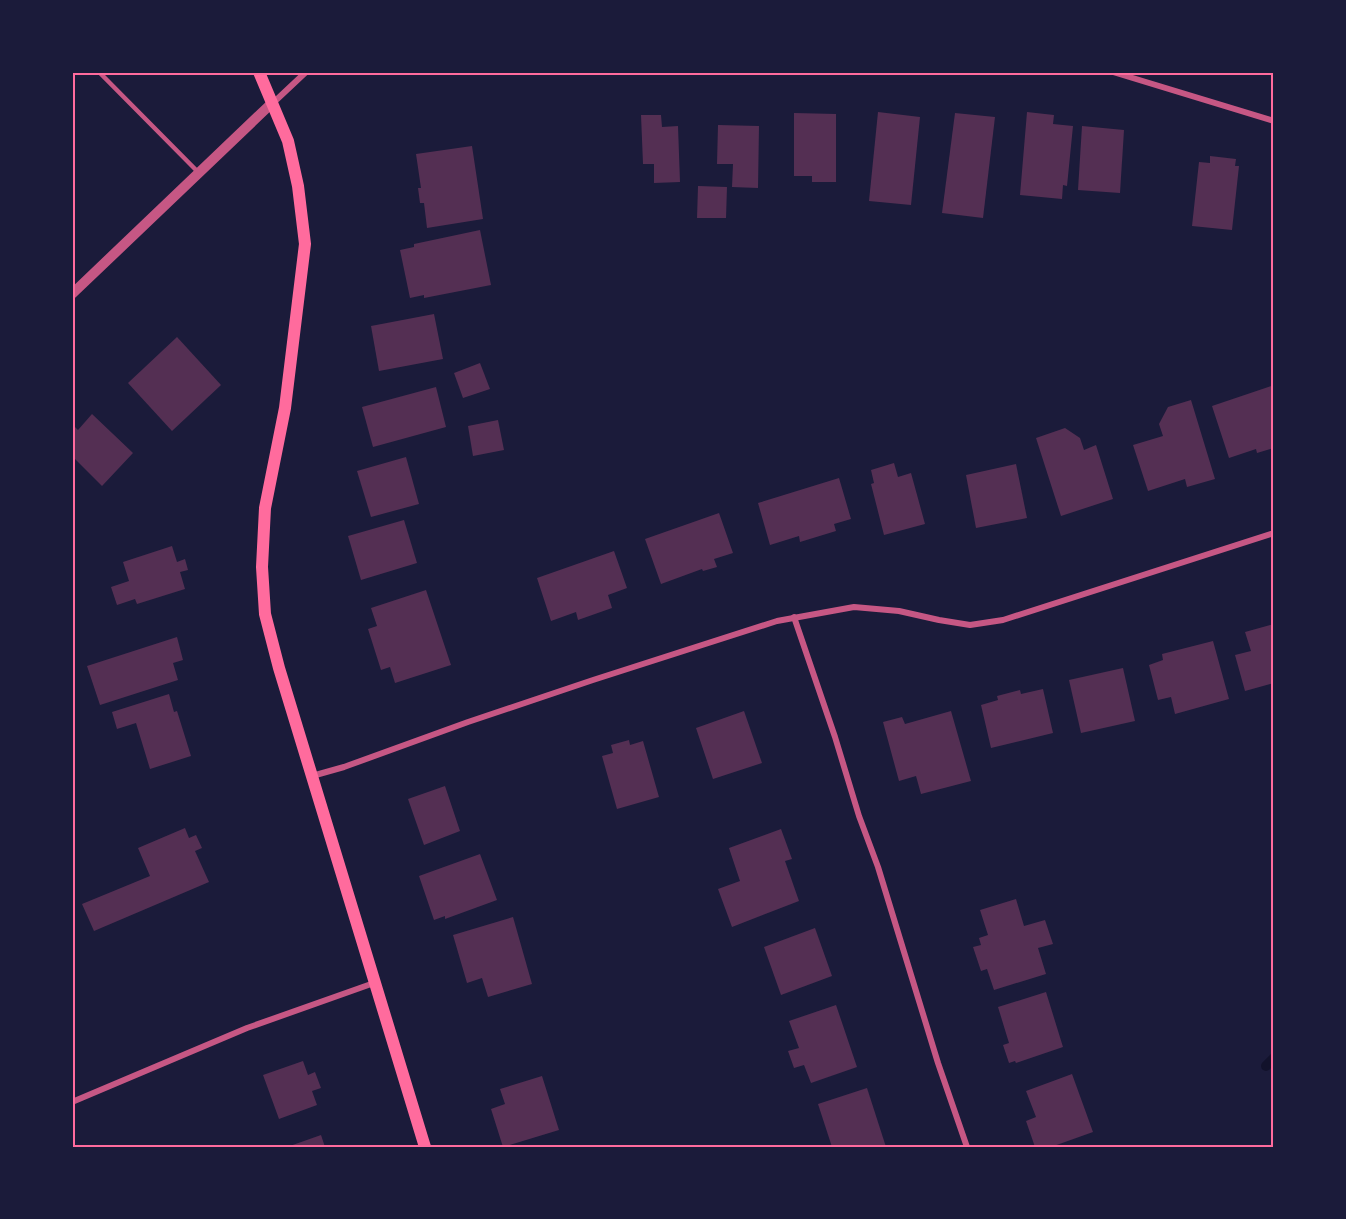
<svg xmlns="http://www.w3.org/2000/svg" width="1346" height="1219" font-family="'Nunito Sans',sans-serif">
	<style>
		.lines { fill: none; stroke-linecap: round; stroke-linejoin: round }
		.stream { stroke: #12122b; stroke-width: 10 }
		.building { fill: #542f53 }
		.service { stroke: #c65784; stroke-width: 4.5 }
		.minor { stroke: #c65784; stroke-width: 6 }
		.tertiary { stroke: #c65784; stroke-width: 10 }
		.secondary { stroke: #ff6b9d; stroke-width: 12 }
		.neatline { fill: none; stroke: #ff6b9d; stroke-width: 2 }
	</style>
	<rect width="100%" height="100%" fill="#1b1b3a"/>
	<g class="lines">
		<!-- stream -->
		<path class="stream" d="M 1266,1066 L 1274,1058"/>
	</g>
	<!-- building -->
	<g class="building">
		<path d="M 878,112 L 920,117 L 911,205 L 869,201 Z"/>
		<path d="M 1027,112 L 1054,115 L 1053,124 L 1073,126 L 1067,186 L 1063,185 L 1062,199 L 1020,195 Z"/>
		<path d="M 794,113 L 836,114 L 836,182 L 812,182 L 812,176 L 794,176 Z"/>
		<path d="M 955,113 L 995,117 L 983,218 L 942,213 Z"/>
		<path d="M 641,115 L 661,115 L 662,127 L 678,126 L 680,182 L 654,183 L 654,164 L 643,164 Z"/>
		<path d="M 718,125 L 759,126 L 758,188 L 732,187 L 733,164 L 717,164 Z"/>
		<path d="M 1082,126 L 1124,130 L 1120,193 L 1078,190 Z"/>
		<path d="M 472,146 L 483,219 L 427,228 L 424,203 L 420,203 L 418,188 L 421,188 L 416,154 Z"/>
		<path d="M 1210,156 L 1236,159 L 1235,166 L 1239,166 L 1232,230 L 1192,226 L 1199,162 L 1210,163 Z"/>
		<path d="M 698,186 L 727,187 L 726,218 L 697,218 Z"/>
		<path d="M 480,230 L 491,285 L 424,298 L 424,295 L 410,298 L 400,250 L 414,247 L 414,244 Z"/>
		<path d="M 434,314 L 443,359 L 379,371 L 371,326 Z"/>
		<path d="M 177,337 L 221,385 L 172,431 L 128,383 Z"/>
		<path d="M 480,363 L 490,389 L 463,398 L 454,373 Z"/>
		<path d="M 1274,385 L 1274,448 L 1257,453 L 1256,449 L 1229,458 L 1212,406 Z"/>
		<path d="M 436,387 L 446,427 L 373,447 L 362,407 Z"/>
		<path d="M 1191,400 L 1215,479 L 1187,487 L 1185,479 L 1148,491 L 1133,445 L 1163,436 L 1159,424 L 1168,407 Z"/>
		<path d="M 92,414 L 133,453 L 102,486 L 72,456 L 72,424 L 78,430 Z"/>
		<path d="M 498,420 L 504,450 L 473,456 L 468,426 Z"/>
		<path d="M 1065,428 L 1080,438 L 1084,450 L 1096,445 L 1113,499 L 1061,516 L 1036,438 Z"/>
		<path d="M 406,457 L 419,504 L 371,517 L 357,471 Z"/>
		<path d="M 894,463 L 898,477 L 911,473 L 925,524 L 884,535 L 871,484 L 874,483 L 871,470 Z"/>
		<path d="M 1016,464 L 1027,518 L 976,528 L 966,475 Z"/>
		<path d="M 839,478 L 851,519 L 834,524 L 836,531 L 800,542 L 799,536 L 770,545 L 758,503 Z"/>
		<path d="M 719,513 L 733,553 L 714,559 L 717,567 L 703,571 L 702,569 L 661,584 L 645,539 Z"/>
		<path d="M 404,520 L 417,563 L 361,580 L 348,536 Z"/>
		<path d="M 172,546 L 177,562 L 185,559 L 188,570 L 180,572 L 185,589 L 137,604 L 135,599 L 117,605 L 111,587 L 129,581 L 123,562 Z"/>
		<path d="M 614,551 L 627,588 L 608,595 L 612,608 L 578,620 L 576,612 L 551,621 L 537,578 Z"/>
		<path d="M 426,590 L 451,665 L 395,683 L 390,667 L 381,670 L 368,629 L 377,626 L 371,608 Z"/>
		<path d="M 1274,624 L 1274,683 L 1245,691 L 1235,655 L 1251,651 L 1245,632 Z"/>
		<path d="M 177,637 L 183,660 L 173,663 L 178,680 L 100,705 L 87,666 Z"/>
		<path d="M 1213,641 L 1229,699 L 1175,714 L 1171,697 L 1158,700 L 1149,665 L 1163,660 L 1162,654 Z"/>
		<path d="M 1123,668 L 1135,721 L 1081,733 L 1069,680 Z"/>
		<path d="M 1043,689 L 1053,733 L 991,748 L 981,705 L 998,700 L 997,696 L 1020,690 L 1021,694 Z"/>
		<path d="M 169,694 L 174,712 L 177,711 L 191,756 L 150,769 L 136,723 L 117,729 L 112,712 Z"/>
		<path d="M 744,711 L 762,763 L 713,779 L 696,728 Z"/>
		<path d="M 951,711 L 971,781 L 921,794 L 916,776 L 899,781 L 883,722 L 902,717 L 905,724 Z"/>
		<path d="M 629,740 L 630,745 L 643,741 L 659,797 L 617,809 L 602,756 L 613,753 L 611,745 Z"/>
		<path d="M 445,786 L 460,831 L 424,845 L 408,799 Z"/>
		<path d="M 185,828 L 189,838 L 196,835 L 202,848 L 195,851 L 209,882 L 94,931 L 82,904 L 150,876 L 138,848 Z"/>
		<path d="M 781,829 L 792,859 L 785,861 L 799,901 L 732,927 L 718,889 L 740,881 L 729,848 Z"/>
		<path d="M 480,854 L 497,900 L 445,919 L 445,916 L 434,920 L 419,876 Z"/>
		<path d="M 1016,899 L 1024,926 L 1045,920 L 1053,944 L 1038,948 L 1046,974 L 994,990 L 987,969 L 981,971 L 973,947 L 981,945 L 979,938 L 988,935 L 980,910 Z"/>
		<path d="M 513,917 L 532,984 L 488,997 L 482,978 L 467,983 L 453,935 Z"/>
		<path d="M 815,928 L 832,976 L 781,995 L 764,947 Z"/>
		<path d="M 1046,992 L 1063,1047 L 1016,1063 L 1015,1061 L 1009,1063 L 1003,1045 L 1009,1043 L 998,1007 Z"/>
		<path d="M 836,1005 L 857,1067 L 811,1083 L 804,1065 L 794,1068 L 788,1051 L 799,1048 L 789,1021 Z"/>
		<path d="M 303,1061 L 308,1075 L 315,1072 L 321,1088 L 312,1091 L 317,1105 L 279,1119 L 263,1075 Z"/>
		<path d="M 1072,1074 L 1093,1132 L 1051,1147 L 1035,1147 L 1026,1121 L 1036,1117 L 1026,1091 Z"/>
		<path d="M 542,1076 L 559,1130 L 503,1147 L 491,1109 L 505,1104 L 500,1089 Z"/>
		<path d="M 867,1088 L 886,1147 L 832,1147 L 818,1104 Z"/>
		<path d="M 321,1135 L 325,1147 L 287,1147 Z"/>
	</g>
	<g class="lines">
		<!-- service -->
		<path class="service" d="M 99,72 L 198,172"/>
		<!-- minor -->
		<g class="minor">
			<path d="M 1113,72 L 1274,121"/>
			<path d="M 273,103 L 306,72"/>
			<path d="M 794,617 L 835,737 L 859,816 L 878,867 L 938,1063 L 967,1147"/>
			<path d="M 312,776 L 344,767 L 468,722 L 593,680 L 777,621 L 854,607 L 899,611 L 939,620 L 970,625 L 1003,620 L 1274,533"/>
			<path d="M 72,1102 L 247,1028 L 374,983"/>
		</g>
		<!-- tertiary -->
		<path class="tertiary" d="M 72,294 L 272,103"/>
		<!-- secondary -->
		<path class="secondary" d="M 259,72 L 288,141 L 298,186 L 305,244 L 285,408 L 265,508 L 262,567 L 265,614 L 279,668 L 425,1147"/>
	</g>
	<!-- border -->
	<rect width="1346" height="1219" fill="none" stroke="#1b1b3a" stroke-width="147"/>
	<rect x="74" y="74" width="1198" height="1072" class="neatline"/>
</svg>
